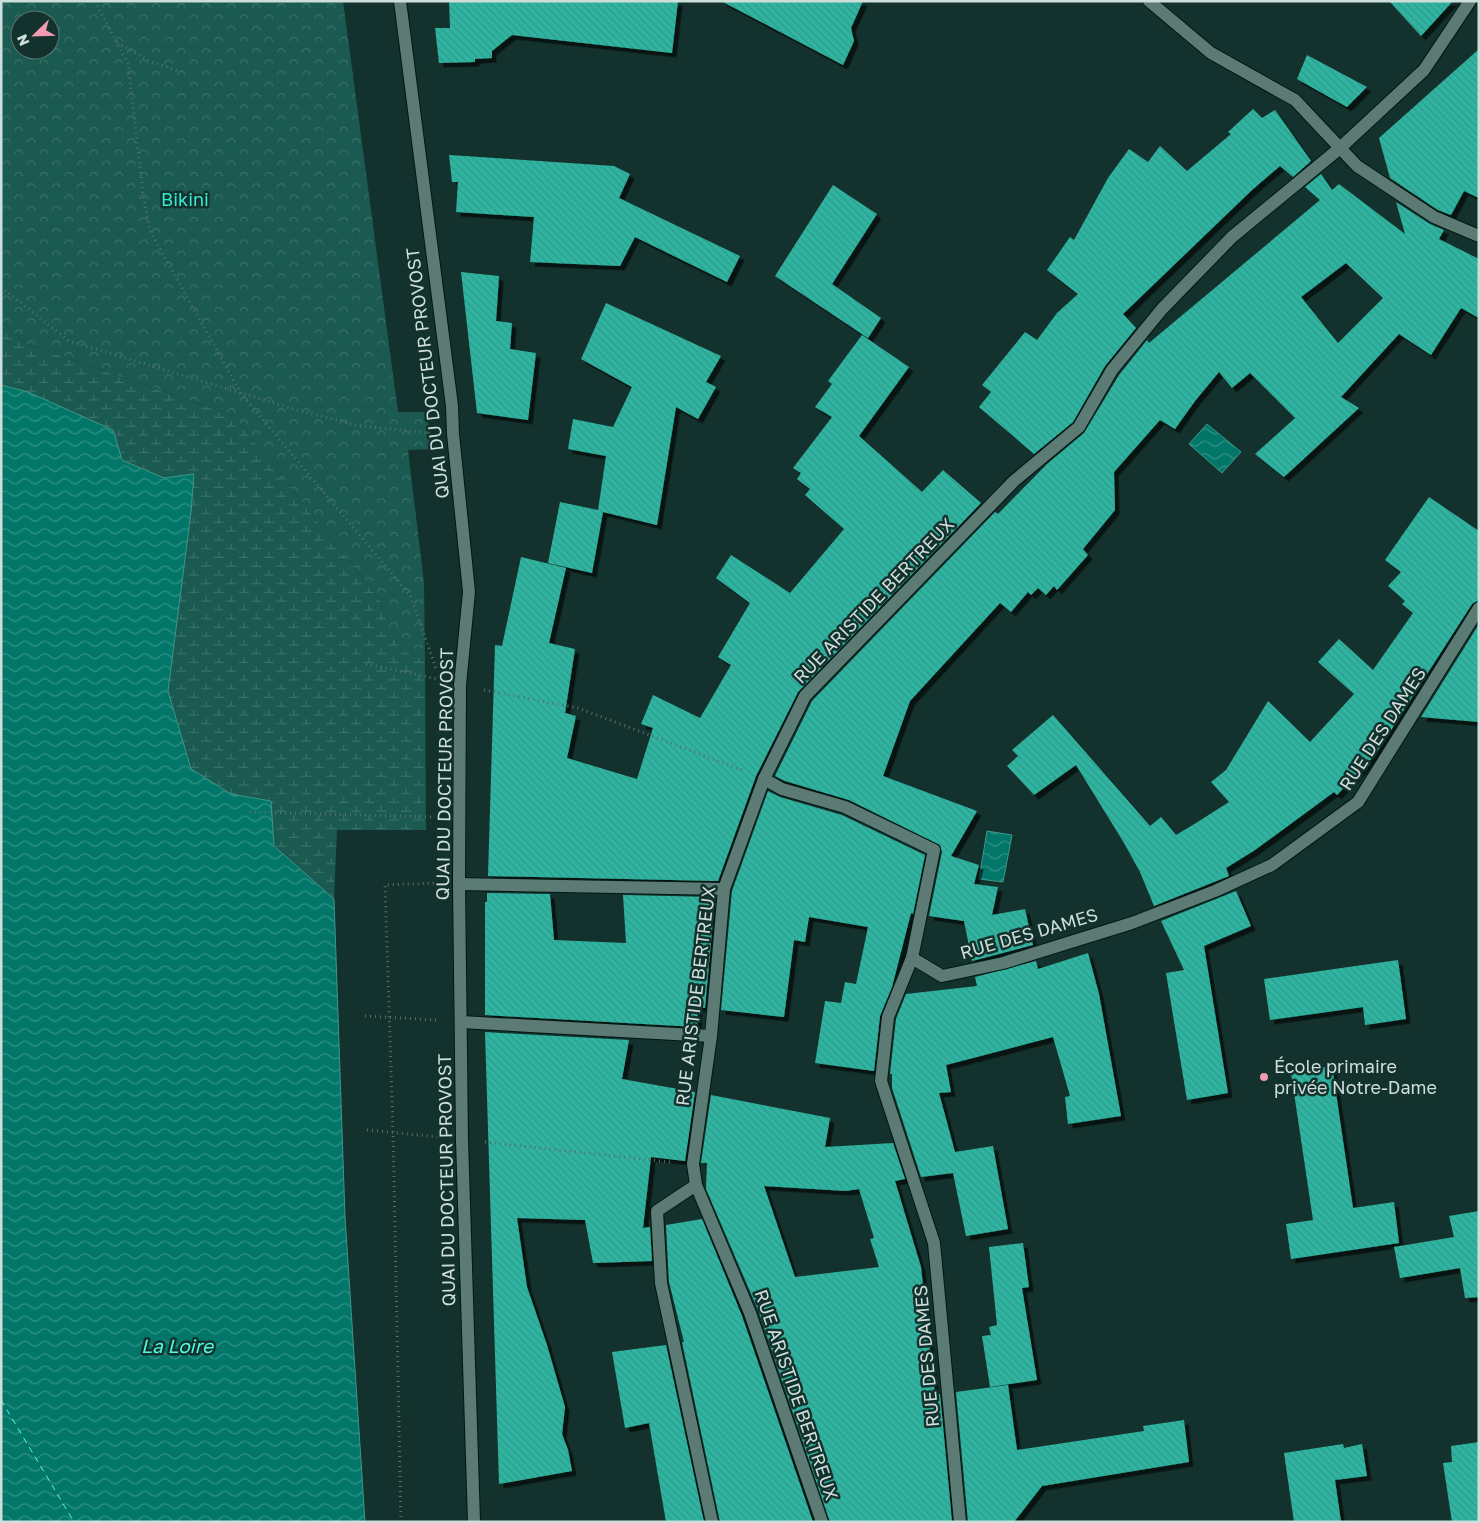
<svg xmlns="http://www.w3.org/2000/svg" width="1480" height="1523" font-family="'Golos Text',sans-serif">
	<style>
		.wetland { fill: url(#wetland-marsh) }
		.park { fill: url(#park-crowns); fill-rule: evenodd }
		.water { fill: url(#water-waves); stroke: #3f968b }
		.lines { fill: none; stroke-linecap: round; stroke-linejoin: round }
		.ferry { stroke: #4bfce1; stroke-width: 1; stroke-dasharray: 6 5; stroke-linecap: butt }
		.building { fill: url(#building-back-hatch); fill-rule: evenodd; filter: url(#shadow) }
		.minor-casing { stroke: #001915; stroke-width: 14 }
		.path { stroke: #57706c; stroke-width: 3; stroke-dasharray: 1 4; stroke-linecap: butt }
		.minor { stroke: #5c7b74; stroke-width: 12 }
		.poi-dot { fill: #f19ab4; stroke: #14322d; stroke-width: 2 }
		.labels { text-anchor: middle; stroke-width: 5; stroke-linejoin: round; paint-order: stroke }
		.park-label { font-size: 18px; fill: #33edd2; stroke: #14322d }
		.street-label { font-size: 18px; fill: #cededb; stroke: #14322d }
		.poi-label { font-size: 18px; fill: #cededb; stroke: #14322d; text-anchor: start }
		.water-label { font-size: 19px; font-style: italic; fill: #4bfce1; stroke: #14322d }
	</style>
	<defs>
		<pattern id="wetland-marsh" width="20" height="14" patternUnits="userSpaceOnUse" patternTransform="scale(1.25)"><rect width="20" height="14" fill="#1a5a50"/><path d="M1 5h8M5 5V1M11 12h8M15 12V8" fill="none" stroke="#3a7169"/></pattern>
		<pattern id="park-crowns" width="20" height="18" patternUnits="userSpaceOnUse" patternTransform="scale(1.25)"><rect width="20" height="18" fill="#1a5a50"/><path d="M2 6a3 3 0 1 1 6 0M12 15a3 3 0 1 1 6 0" fill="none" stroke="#3a7169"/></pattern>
		<pattern id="water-waves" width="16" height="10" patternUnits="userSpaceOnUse" patternTransform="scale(1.25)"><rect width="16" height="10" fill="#027769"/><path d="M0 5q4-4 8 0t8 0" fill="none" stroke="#329085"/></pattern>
		<pattern id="building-back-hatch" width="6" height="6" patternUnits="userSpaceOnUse" patternTransform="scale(1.25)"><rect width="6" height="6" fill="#2fb5a1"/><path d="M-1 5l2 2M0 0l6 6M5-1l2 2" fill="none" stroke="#339889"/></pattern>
		<filter id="shadow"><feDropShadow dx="4.5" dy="4.5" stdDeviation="0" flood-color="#0009"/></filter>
	</defs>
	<rect width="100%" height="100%" fill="#14322d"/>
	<!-- wetland -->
	<path class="wetland" d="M 1,321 L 27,344 L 234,416 L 380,600 L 400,649 L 425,661 L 426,830 L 337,830 L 334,899 L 274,846 L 271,801 L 231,794 L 191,769 L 168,691 L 191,512 L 164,478 L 122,460 L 112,430 L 28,392 L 1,385 Z"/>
	<!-- park -->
	<path class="park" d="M 1,1 L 343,1 L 398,412 L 426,412 L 432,449 L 408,450 L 424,583 L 425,661 L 400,650 L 380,600 L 234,416 L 27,344 L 1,321 ZM 20,20 L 50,20 L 50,50 L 20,50 Z"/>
	<!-- water -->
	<g class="water">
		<path d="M 1,385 L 28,392 L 113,430 L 122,460 L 164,478 L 194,474 L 191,512 L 168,691 L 191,769 L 231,794 L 271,801 L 274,846 L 334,899 L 345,1217 L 365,1522 L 1,1522 Z"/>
		<path d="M 1207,424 L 1241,452 L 1222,473 L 1189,444 Z"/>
		<path d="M 987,831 L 1012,835 L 1003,882 L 979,879 Z"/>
	</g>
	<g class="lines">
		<!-- ferry -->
		<path class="ferry" d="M 1,1400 L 74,1522"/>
	</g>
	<!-- building -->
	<g class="building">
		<path d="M 449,1 L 678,1 L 672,53 L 512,35 L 492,51 L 492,58 L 475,59 L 475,62 L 439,63 L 435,28 L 450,28 Z"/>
		<path d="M 721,1 L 863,1 L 851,28 L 854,41 L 843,65 Z"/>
		<path d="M 1389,1 L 1453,1 L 1421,36 Z"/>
		<path d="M 1479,49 L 1479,198 L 1464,191 L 1451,215 L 1438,210 L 1390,178 L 1379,138 Z"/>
		<path d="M 1307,55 L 1367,87 L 1347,107 L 1297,79 Z"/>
		<path d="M 1253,109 L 1262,118 L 1275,110 L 1311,161 L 1293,177 L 1280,166 L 1252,190 L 1123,314 L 1136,328 L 1105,366 L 1073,422 L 1034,454 L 979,407 L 991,392 L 982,385 L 1025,332 L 1037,340 L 1057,313 L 1078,294 L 1047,270 L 1070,237 L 1074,240 L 1108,178 L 1129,149 L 1148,162 L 1160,146 L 1187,171 L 1231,134 L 1228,132 Z"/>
		<path d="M 449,155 L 614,166 L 630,174 L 619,198 L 740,256 L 727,282 L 635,237 L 620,266 L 530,262 L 534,217 L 456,212 L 458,182 L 452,182 Z"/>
		<path d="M 1321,174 L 1332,190 L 1339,184 L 1405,234 L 1396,202 L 1430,224 L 1444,230 L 1439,239 L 1479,259 L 1479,318 L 1461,308 L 1431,355 L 1399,334 L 1341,397 L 1359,408 L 1284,477 L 1255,454 L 1295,418 L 1250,373 L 1232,388 L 1219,372 L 1195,401 L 1175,429 L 1160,420 L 1114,472 L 1115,510 L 1083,549 L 1088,555 L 1057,590 L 1054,586 L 1046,595 L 1038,588 L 1031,595 L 1028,592 L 1011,612 L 1000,603 L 910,701 L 883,776 L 977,811 L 951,856 L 979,865 L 974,884 L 998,887 L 992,915 L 1025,909 L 1033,945 L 972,961 L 964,921 L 929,916 L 942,852 L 940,845 L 849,800 L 785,781 L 775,776 L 812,701 L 995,512 L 998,514 L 1047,464 L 1084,433 L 1119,375 L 1147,340 L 1149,343 L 1320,200 L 1305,187 ZM 1346,263 L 1383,298 L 1338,343 L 1301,297 Z"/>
		<path d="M 833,185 L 877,214 L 832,284 L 881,318 L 868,338 L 775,276 Z"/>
		<path d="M 461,272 L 499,276 L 496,321 L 512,323 L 510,349 L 536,353 L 528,420 L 477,413 Z"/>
		<path d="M 606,303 L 721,356 L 706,382 L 716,387 L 698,419 L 676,407 L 657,525 L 603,512 L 592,573 L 548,563 L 560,502 L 598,510 L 606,456 L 568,449 L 573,419 L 613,427 L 632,387 L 581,359 Z"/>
		<path d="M 862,335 L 909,367 L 859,436 L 922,492 L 943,470 L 981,503 L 798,692 L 756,776 L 718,881 L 488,876 L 495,645 L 502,646 L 521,557 L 566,568 L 549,643 L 575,649 L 565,713 L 576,716 L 567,758 L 637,779 L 653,728 L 641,724 L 653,695 L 700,718 L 731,665 L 718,657 L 750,603 L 716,578 L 731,555 L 790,593 L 844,529 L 805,495 L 810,489 L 797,479 L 801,473 L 793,468 L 832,417 L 815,407 L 832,384 L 828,381 Z"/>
		<path d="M 1429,497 L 1479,531 L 1479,600 L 1472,604 L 1375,755 L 1337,795 L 1334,792 L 1255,850 L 1226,868 L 1229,876 L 1154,906 L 1140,872 L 1124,843 L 1076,765 L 1034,795 L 1007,766 L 1018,756 L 1012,750 L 1053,715 L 1150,826 L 1161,817 L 1176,835 L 1196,823 L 1229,802 L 1211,782 L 1226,770 L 1268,701 L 1310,742 L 1354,694 L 1318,662 L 1339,639 L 1373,670 L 1413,613 L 1402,604 L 1405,601 L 1388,586 L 1401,572 L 1385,560 Z"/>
		<path d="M 1479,624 L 1479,722 L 1421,717 Z"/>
		<path d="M 768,791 L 780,797 L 842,815 L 925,855 L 913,914 L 911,913 L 892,987 L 880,1016 L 874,1071 L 815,1063 L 825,1001 L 841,1003 L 845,982 L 856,984 L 868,927 L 809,917 L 805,942 L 794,940 L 784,1017 L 721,1010 L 732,891 Z"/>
		<path d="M 1236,891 L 1251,926 L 1204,946 L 1228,1093 L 1187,1100 L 1166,973 L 1184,970 L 1161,921 Z"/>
		<path d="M 487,893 L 550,894 L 554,940 L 626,943 L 623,895 L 715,897 L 705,1008 L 698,1007 L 697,1027 L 485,1015 L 485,902 L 487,902 Z"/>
		<path d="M 1088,953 L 1099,994 L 1121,1116 L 1068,1124 L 1065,1097 L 1070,1096 L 1053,1037 L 946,1065 L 951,1092 L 939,1093 L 955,1152 L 993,1146 L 1008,1229 L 966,1236 L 953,1173 L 921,1177 L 892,1088 L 892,1074 L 890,1074 L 896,1019 L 906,994 L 977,986 L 975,977 L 1036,961 L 1038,969 Z"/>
		<path d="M 1398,960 L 1406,1019 L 1365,1025 L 1363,1007 L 1270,1020 L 1264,979 Z"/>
		<path d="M 485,1032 L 629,1040 L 622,1079 L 695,1092 L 685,1161 L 651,1157 L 643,1228 L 650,1227 L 652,1261 L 593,1263 L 585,1220 L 517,1218 L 527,1287 L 547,1345 L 565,1407 L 562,1434 L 568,1450 L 572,1471 L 499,1484 Z"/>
		<path d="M 1332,1066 L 1353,1208 L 1394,1202 L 1399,1243 L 1291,1259 L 1286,1224 L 1313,1220 L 1291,1073 Z"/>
		<path d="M 711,1095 L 830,1118 L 825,1147 L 893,1143 L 905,1179 L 895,1181 L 921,1267 L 935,1395 L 940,1394 L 952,1522 L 830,1522 L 758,1310 L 706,1189 L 707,1163 L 701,1163 ZM 764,1186 L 846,1191 L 859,1189 L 874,1238 L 870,1239 L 879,1267 L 795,1277 Z"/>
		<path d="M 1479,1211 L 1479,1297 L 1465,1298 L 1460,1268 L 1400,1278 L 1394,1247 L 1454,1237 L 1449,1216 Z"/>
		<path d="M 702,1219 L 742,1316 L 813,1522 L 720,1522 L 682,1342 L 684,1342 L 669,1282 L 666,1225 Z"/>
		<path d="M 1023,1243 L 1029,1287 L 1022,1288 L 1037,1380 L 990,1387 L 982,1336 L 991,1335 L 989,1327 L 997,1325 L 989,1247 Z"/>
		<path d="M 666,1345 L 704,1522 L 666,1522 L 649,1423 L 625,1428 L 612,1352 Z"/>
		<path d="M 1008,1385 L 1017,1450 L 1144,1431 L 1143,1426 L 1184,1420 L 1189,1462 L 1042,1486 L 1014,1522 L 968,1522 L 956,1392 Z"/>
		<path d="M 1479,1442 L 1479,1522 L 1452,1522 L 1443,1463 L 1452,1462 L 1451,1446 Z"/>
		<path d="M 1343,1444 L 1344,1448 L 1362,1444 L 1367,1476 L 1335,1480 L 1341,1522 L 1294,1522 L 1284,1453 Z"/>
	</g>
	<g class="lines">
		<!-- minor casing -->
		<g class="minor-casing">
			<g id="minor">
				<path d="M 400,1 L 452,406 L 453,434 L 469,592 L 460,685 L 459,884 L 462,1140 L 474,1522"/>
				<path d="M 1149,1 L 1211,53 L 1295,100 L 1357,166 L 1434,217 L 1479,236"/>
				<path d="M 764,779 L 782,789 L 845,807 L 934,850 L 912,958"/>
				<path d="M 459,884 L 724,889"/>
				<path d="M 461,1022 L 711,1036"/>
				<path d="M 696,1185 L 657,1211 L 661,1283 L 712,1522"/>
				<path d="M 822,1522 L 750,1313 L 696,1185 L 693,1164 L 711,1036 L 724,889 L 764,779 L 805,696 L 1014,481 L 1079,427 L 1112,370 L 1162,309 L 1232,237 L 1340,148 L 1424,70 L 1470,1"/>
				<path d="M 960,1522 L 934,1243 L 881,1081 L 888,1017 L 912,958 L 942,976 L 1003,963 L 1132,923 L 1215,891 L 1272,865 L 1358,802 L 1479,608"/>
			</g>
		</g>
		<!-- path -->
		<g class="path">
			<path d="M 95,1 L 128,64 L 143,194 L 150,231 L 242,395 L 410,595 L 436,668"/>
			<path d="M 117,43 L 150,61 L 181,72"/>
			<path d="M 1,287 L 69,341 L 297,410 L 360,426 L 430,433"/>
			<path d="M 366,664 L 437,679"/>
			<path d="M 484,690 L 578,708 L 742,770"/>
			<path d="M 250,812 L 435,817"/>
			<path d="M 365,1016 L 436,1020"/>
			<path d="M 367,1130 L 439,1137"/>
			<path d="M 485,1142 L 670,1162"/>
			<path d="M 401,1522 L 393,1131 L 385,885 L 436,883"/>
		</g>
		<!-- minor -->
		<use href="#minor" class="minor"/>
	</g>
	<!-- markers -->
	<circle class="poi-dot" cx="1264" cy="1077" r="5"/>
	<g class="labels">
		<!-- park labels -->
		<g class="park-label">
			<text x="185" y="206">Bikini</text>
		</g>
		<!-- street labels -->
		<g class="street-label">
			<text transform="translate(428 373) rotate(-97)" y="6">QUAI DU DOCTEUR PROVOST</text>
			<text transform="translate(874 601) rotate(-46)" y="6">RUE ARISTIDE BERTREUX</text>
			<text transform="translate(1383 729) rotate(-57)" y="6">RUE DES DAMES</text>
			<text transform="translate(445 774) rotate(-89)" y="6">QUAI DU DOCTEUR PROVOST</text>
			<text transform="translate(1029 934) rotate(-16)" y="6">RUE DES DAMES</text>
			<text transform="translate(696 996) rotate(-83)" y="6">RUE ARISTIDE BERTREUX</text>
			<text transform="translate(447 1180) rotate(-91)" y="6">QUAI DU DOCTEUR PROVOST</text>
			<text transform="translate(927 1356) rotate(-95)" y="6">RUE DES DAMES</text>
			<text transform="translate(796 1395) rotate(71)" y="6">RUE ARISTIDE BERTREUX</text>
		</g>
		<!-- poi labels -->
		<g class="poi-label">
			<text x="1274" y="1073">École primaire<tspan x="1274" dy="21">privée Notre-Dame</tspan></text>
		</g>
		<!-- water labels -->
		<g class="water-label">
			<text x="177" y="1353">La Loire</text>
		</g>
	</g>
	<!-- border -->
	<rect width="1480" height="1523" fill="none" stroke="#cededb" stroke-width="5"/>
	<!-- north arrow -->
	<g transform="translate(35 35) rotate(247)"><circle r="24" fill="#14322d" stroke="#5e7773"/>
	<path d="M0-4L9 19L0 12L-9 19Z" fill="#f19ab4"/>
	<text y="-8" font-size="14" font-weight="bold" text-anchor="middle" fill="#cededb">N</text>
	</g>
</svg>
